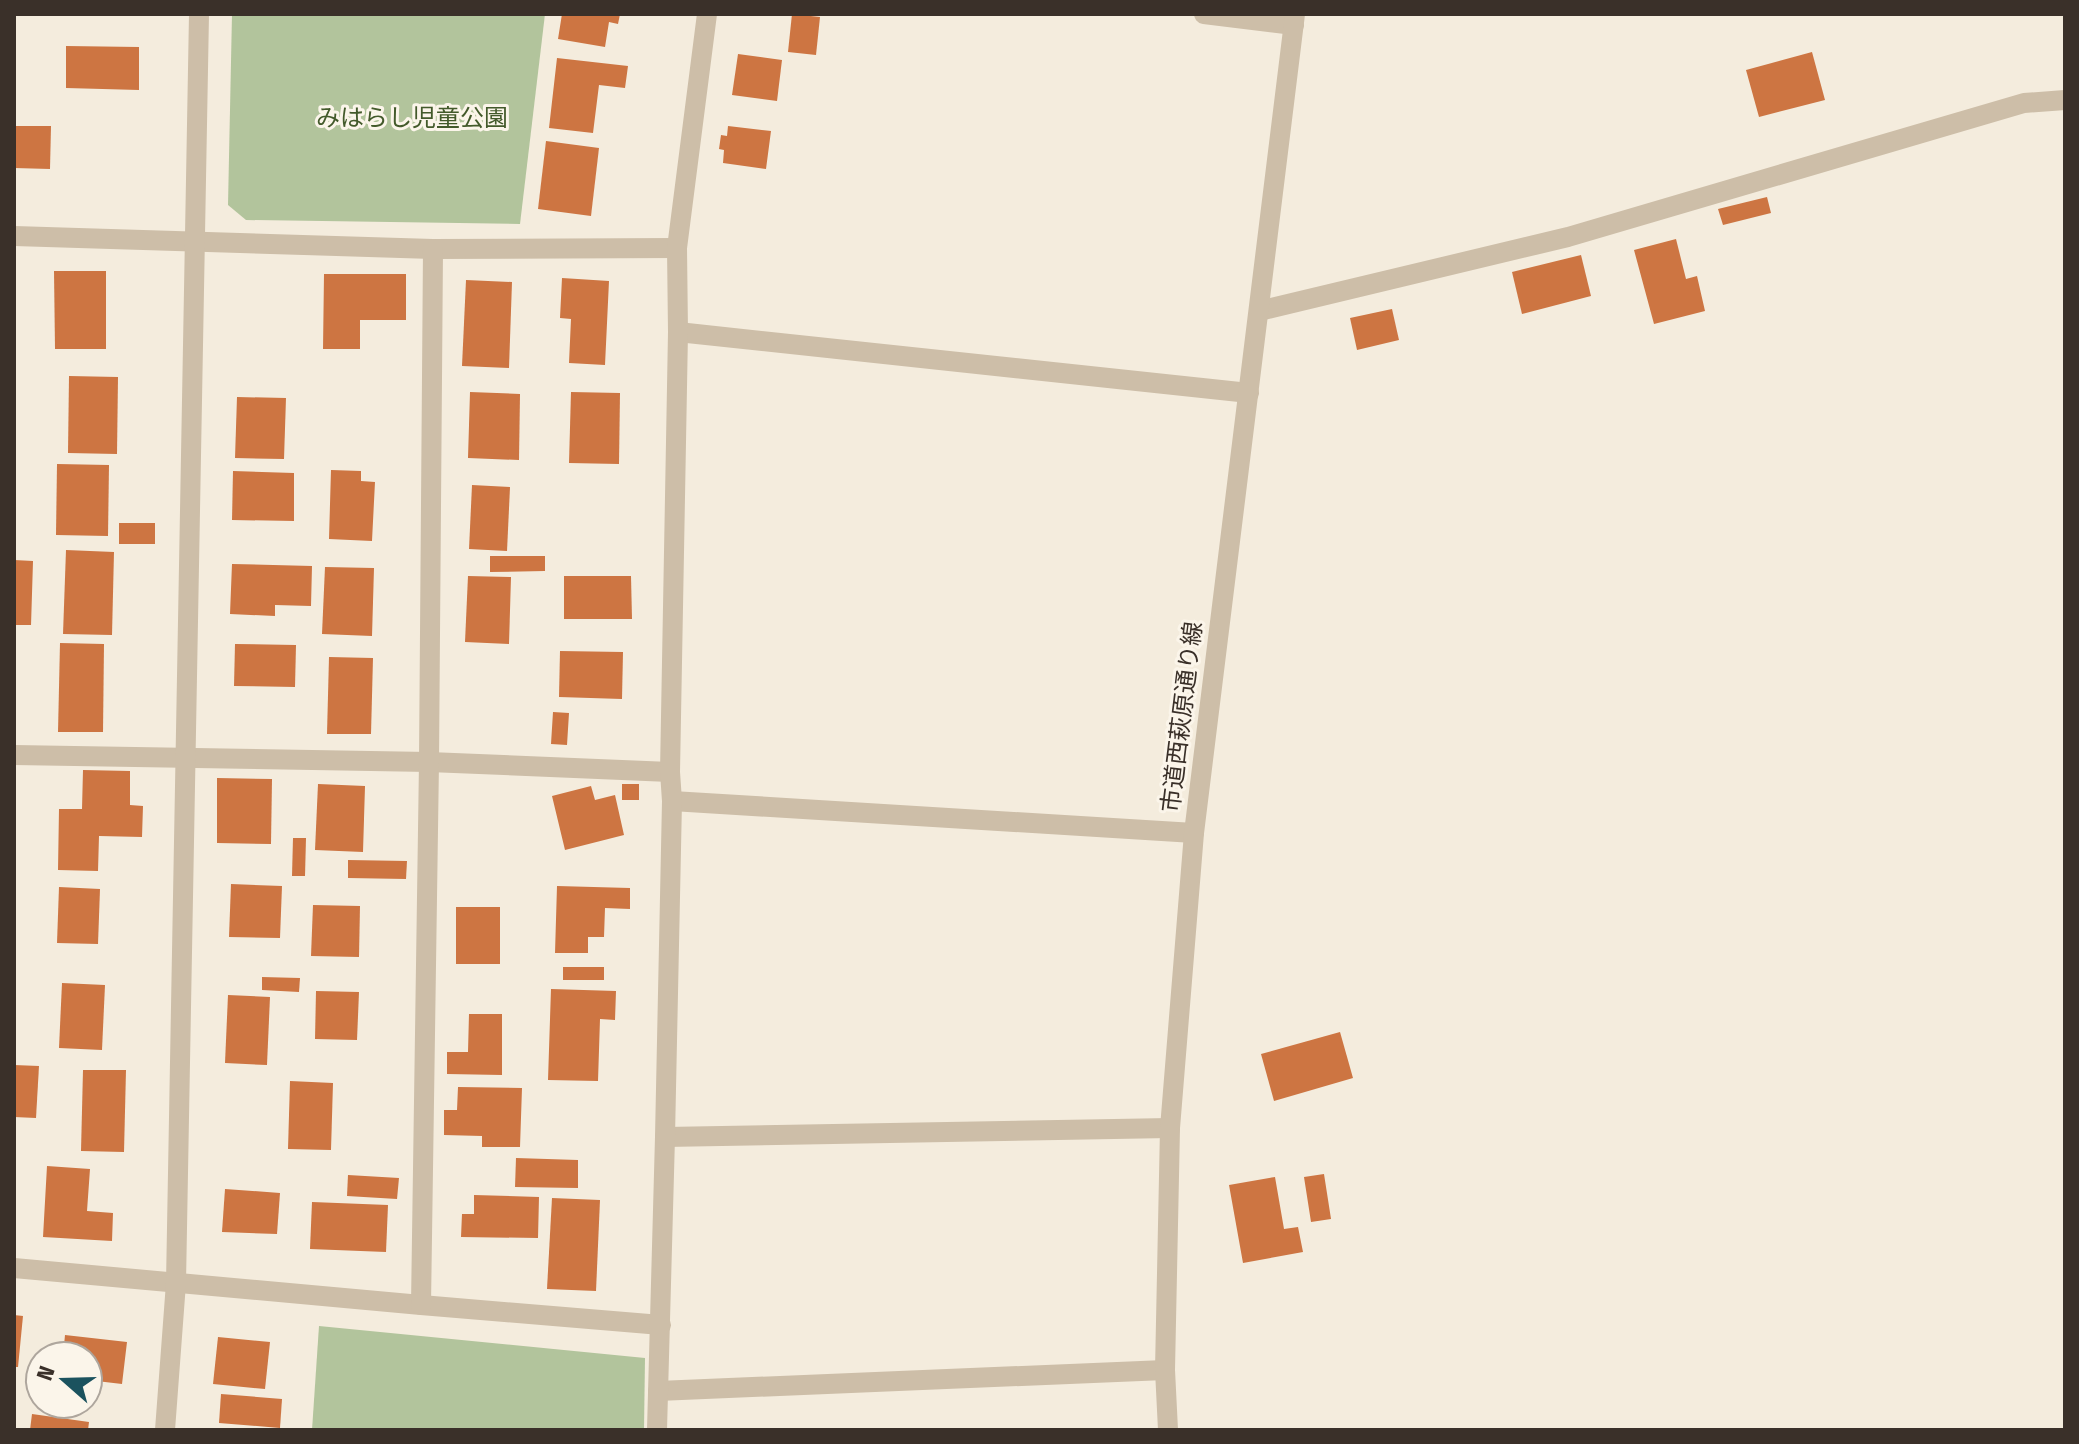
<svg xmlns="http://www.w3.org/2000/svg" width="2079" height="1444" font-family="'Fira Sans Condensed','Noto Sans JP',sans-serif">
	<style>
		.green { fill: #b2c49c }
		.building { fill: #cd7542 }
		.lines { fill: none; stroke-linecap: round; stroke-linejoin: round }
		.minor { stroke: #cdbea8; stroke-width: 20 }
		.labels { text-anchor: middle; stroke-width: 6; stroke-linejoin: round; paint-order: stroke }
		.park-label { font-size: 24px; fill: #435a2b; stroke: #fbf5ea }
		.street-label { font-size: 24px; fill: #3a3029; stroke: #fbf5ea }
	</style>
	<rect width="100%" height="100%" fill="#f4ecdd"/>
	<!-- green -->
	<g class="green">
		<path d="M 232,14 L 545,14 L 520,224 L 246,220 L 228,205 Z"/>
		<path d="M 319,1326 L 645,1358 L 644,1430 L 312,1430 Z"/>
	</g>
	<!-- building -->
	<g class="building">
		<path d="M 562,14 L 620,14 L 618,24 L 609,22 L 605,47 L 558,39 Z"/>
		<path d="M 792,14 L 820,17 L 816,55 L 788,52 Z"/>
		<path d="M 66,46 L 139,47 L 139,90 L 66,88 Z"/>
		<path d="M 1812,52 L 1825,100 L 1759,117 L 1746,70 Z"/>
		<path d="M 738,54 L 782,60 L 777,101 L 732,95 Z"/>
		<path d="M 557,58 L 628,66 L 625,88 L 599,85 L 593,133 L 549,128 Z"/>
		<path d="M 14,126 L 51,126 L 50,169 L 14,168 Z"/>
		<path d="M 728,126 L 771,131 L 766,169 L 723,163 L 724,150 L 719,149 L 721,135 L 727,136 Z"/>
		<path d="M 546,141 L 599,148 L 591,216 L 538,209 Z"/>
		<path d="M 1767,197 L 1771,213 L 1723,225 L 1718,209 Z"/>
		<path d="M 1676,239 L 1686,279 L 1697,276 L 1705,311 L 1654,324 L 1634,250 Z"/>
		<path d="M 1581,255 L 1591,296 L 1522,314 L 1512,272 Z"/>
		<path d="M 54,271 L 106,271 L 106,349 L 55,349 Z"/>
		<path d="M 324,274 L 406,274 L 406,320 L 360,320 L 360,349 L 323,349 Z"/>
		<path d="M 562,278 L 609,281 L 605,365 L 569,363 L 571,319 L 560,318 Z"/>
		<path d="M 466,280 L 512,282 L 509,368 L 462,366 Z"/>
		<path d="M 1392,309 L 1399,340 L 1357,350 L 1350,318 Z"/>
		<path d="M 69,376 L 118,377 L 117,454 L 68,453 Z"/>
		<path d="M 470,392 L 520,394 L 519,460 L 468,458 Z"/>
		<path d="M 571,392 L 620,393 L 619,464 L 569,463 Z"/>
		<path d="M 237,397 L 286,398 L 284,459 L 235,458 Z"/>
		<path d="M 57,464 L 109,465 L 108,536 L 56,535 Z"/>
		<path d="M 331,470 L 361,471 L 361,481 L 375,482 L 372,541 L 329,539 Z"/>
		<path d="M 233,471 L 294,473 L 294,521 L 232,520 Z"/>
		<path d="M 472,485 L 510,487 L 507,551 L 469,549 Z"/>
		<rect x="119" y="523" width="36" height="21"/>
		<path d="M 66,550 L 114,552 L 112,635 L 63,634 Z"/>
		<path d="M 490,556 L 545,556 L 545,571 L 490,572 Z"/>
		<path d="M 14,560 L 33,561 L 31,625 L 14,625 Z"/>
		<path d="M 232,564 L 312,566 L 311,606 L 275,605 L 275,616 L 230,614 Z"/>
		<path d="M 325,567 L 374,568 L 372,636 L 322,634 Z"/>
		<path d="M 468,576 L 511,577 L 509,644 L 465,642 Z"/>
		<path d="M 564,576 L 631,576 L 632,619 L 564,619 Z"/>
		<path d="M 60,643 L 104,644 L 103,732 L 58,732 Z"/>
		<path d="M 235,644 L 296,645 L 295,687 L 234,686 Z"/>
		<path d="M 560,651 L 623,652 L 622,699 L 559,697 Z"/>
		<path d="M 329,657 L 373,658 L 371,734 L 327,734 Z"/>
		<path d="M 553,712 L 569,713 L 567,745 L 551,744 Z"/>
		<path d="M 83,770 L 130,771 L 130,805 L 143,806 L 142,837 L 99,836 L 98,871 L 58,870 L 59,809 L 82,809 Z"/>
		<path d="M 217,778 L 272,779 L 271,844 L 217,843 Z"/>
		<path d="M 318,784 L 365,786 L 363,852 L 315,850 Z"/>
		<rect x="622" y="784" width="17" height="16"/>
		<path d="M 591,786 L 595,800 L 615,795 L 624,835 L 565,850 L 552,796 Z"/>
		<path d="M 293,838 L 306,838 L 305,876 L 292,876 Z"/>
		<path d="M 348,860 L 407,861 L 406,879 L 348,878 Z"/>
		<path d="M 231,884 L 282,886 L 280,938 L 229,937 Z"/>
		<path d="M 557,886 L 630,888 L 630,909 L 605,908 L 604,937 L 588,937 L 588,953 L 555,953 Z"/>
		<path d="M 59,887 L 100,889 L 98,944 L 57,943 Z"/>
		<path d="M 313,905 L 360,906 L 359,957 L 311,956 Z"/>
		<rect x="456" y="907" width="44" height="57"/>
		<rect x="563" y="967" width="41" height="13"/>
		<path d="M 262,977 L 300,978 L 299,992 L 262,990 Z"/>
		<path d="M 62,983 L 105,985 L 102,1050 L 59,1048 Z"/>
		<path d="M 551,989 L 616,991 L 615,1020 L 600,1019 L 598,1081 L 548,1080 Z"/>
		<path d="M 316,991 L 359,992 L 357,1040 L 315,1039 Z"/>
		<path d="M 228,995 L 270,997 L 267,1065 L 225,1063 Z"/>
		<path d="M 469,1014 L 502,1014 L 502,1075 L 447,1074 L 447,1052 L 468,1052 Z"/>
		<path d="M 1340,1032 L 1353,1078 L 1274,1101 L 1261,1054 Z"/>
		<path d="M 14,1065 L 39,1066 L 36,1118 L 14,1117 Z"/>
		<path d="M 83,1070 L 126,1070 L 124,1152 L 81,1151 Z"/>
		<path d="M 290,1081 L 333,1083 L 331,1150 L 288,1149 Z"/>
		<path d="M 458,1087 L 522,1088 L 520,1147 L 482,1147 L 482,1136 L 444,1135 L 444,1110 L 457,1110 Z"/>
		<path d="M 516,1158 L 578,1160 L 578,1188 L 515,1187 Z"/>
		<path d="M 47,1166 L 90,1169 L 87,1211 L 113,1213 L 112,1241 L 43,1237 Z"/>
		<path d="M 1324,1174 L 1331,1219 L 1311,1222 L 1304,1177 Z"/>
		<path d="M 348,1175 L 399,1178 L 397,1199 L 347,1196 Z"/>
		<path d="M 1275,1177 L 1284,1229 L 1298,1227 L 1303,1252 L 1243,1263 L 1229,1185 Z"/>
		<path d="M 225,1189 L 280,1193 L 277,1234 L 222,1232 Z"/>
		<path d="M 474,1195 L 539,1197 L 538,1238 L 461,1237 L 462,1214 L 474,1214 Z"/>
		<path d="M 552,1198 L 600,1200 L 596,1291 L 547,1289 Z"/>
		<path d="M 312,1202 L 388,1205 L 386,1252 L 310,1249 Z"/>
		<path d="M 14,1315 L 23,1316 L 18,1367 L 14,1367 Z"/>
		<path d="M 65,1335 L 127,1342 L 122,1384 L 88,1380 L 88,1356 L 63,1356 Z"/>
		<path d="M 218,1337 L 270,1342 L 265,1389 L 213,1384 Z"/>
		<path d="M 221,1394 L 282,1399 L 280,1428 L 219,1423 Z"/>
		<path d="M 32,1414 L 89,1422 L 88,1430 L 30,1430 Z"/>
	</g>
	<g class="lines">
		<!-- minor -->
		<g class="minor">
			<path d="M 1204,14 L 1294,25"/>
			<path d="M 14,236 L 433,249 L 677,248"/>
			<path d="M 1259,311 L 1568,237 L 2024,103 L 2065,100"/>
			<path d="M 678,332 L 1249,393"/>
			<path d="M 14,755 L 429,762 L 670,772"/>
			<path d="M 672,801 L 1194,833"/>
			<path d="M 665,1137 L 1170,1128"/>
			<path d="M 14,1268 L 421,1305 L 661,1325"/>
			<path d="M 421,1305 L 429,762 L 433,249"/>
			<path d="M 658,1391 L 1165,1370"/>
			<path d="M 165,1430 L 176,1283 L 199,14"/>
			<path d="M 657,1430 L 665,1137 L 672,801 L 670,772 L 678,332 L 677,248 L 707,14"/>
			<path d="M 1168,1430 L 1165,1370 L 1170,1128 L 1194,833 L 1295,14"/>
		</g>
	</g>
	<g class="labels">
		<!-- park labels -->
		<g class="park-label">
			<text x="412" y="126">みはらし児童公園</text>
		</g>
		<!-- street labels -->
		<g class="street-label">
			<text transform="translate(1182 717) rotate(-83)" y="8">市道西萩原通り線</text>
		</g>
	</g>
	<!-- border -->
	<rect width="2079" height="1444" fill="none" stroke="#3a3029" stroke-width="32"/>
	<!-- north arrow -->
	<g transform="translate(64 1380) rotate(290)"><circle r="38" fill="#fbf5ea" stroke="#aea69d" stroke-width="2"/>
	<path d="M0-6L14 30L0 20L-14 30Z" fill="#1b525e"/>
	<text y="-12" font-size="22" font-weight="bold" text-anchor="middle" fill="#3a3029">N</text>
	</g>
</svg>
